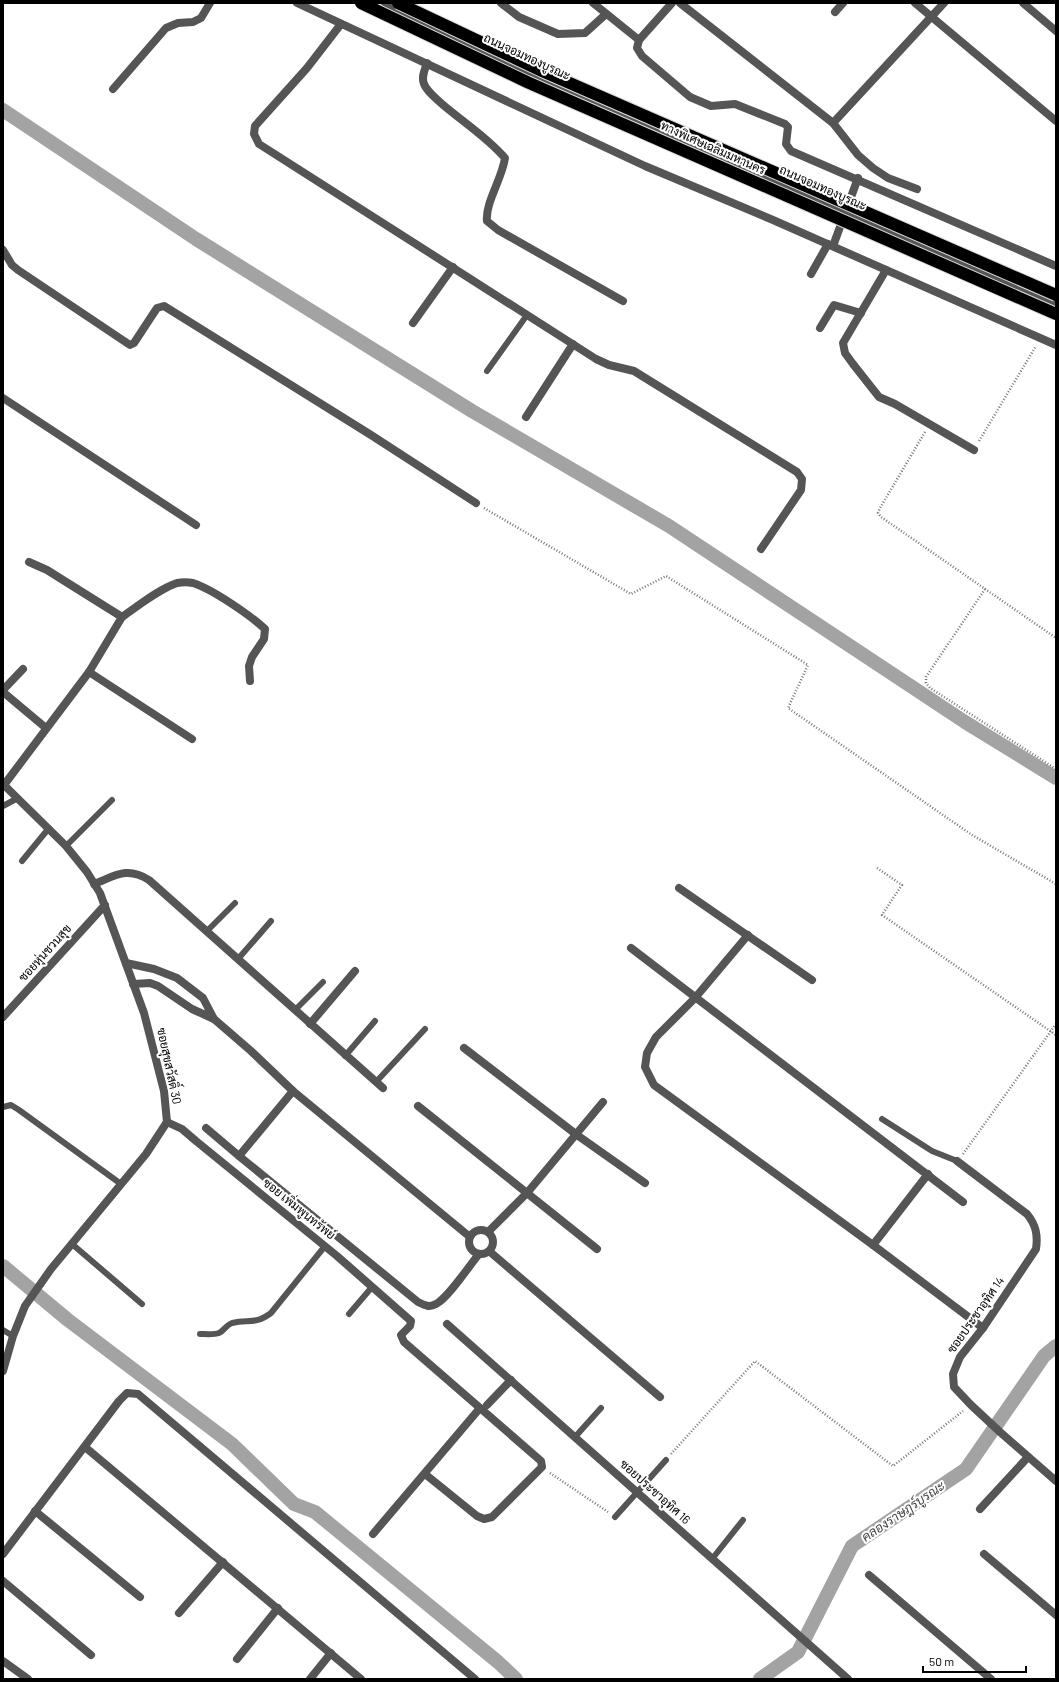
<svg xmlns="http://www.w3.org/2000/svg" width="1059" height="1682" font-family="Barlow,Sarabun,sans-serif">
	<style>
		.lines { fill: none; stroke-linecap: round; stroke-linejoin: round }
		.canal { stroke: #a3a3a3; stroke-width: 14 }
		.path { stroke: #777; stroke-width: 2.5; stroke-dasharray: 1 2; stroke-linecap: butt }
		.service { stroke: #555; stroke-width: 6 }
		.minor { stroke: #555; stroke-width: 8 }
		.motorway-bridge-casing { stroke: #dbdbdb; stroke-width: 14; stroke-linecap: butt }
		.motorway-bridge { stroke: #000; stroke-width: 12 }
		.labels { text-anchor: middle; stroke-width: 4; stroke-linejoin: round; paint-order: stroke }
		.street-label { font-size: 12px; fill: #000; stroke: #fff }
		.water-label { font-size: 13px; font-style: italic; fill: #444; stroke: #fff }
	</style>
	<rect width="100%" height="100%" fill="#fff"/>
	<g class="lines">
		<!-- canal -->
		<g class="canal">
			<path d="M 3,110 L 196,239 L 472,411 L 669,526 L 965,722 L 1056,778"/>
			<path d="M 3,1266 L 68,1320 L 232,1444 L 294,1504 L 315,1512 L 498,1662 L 516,1679"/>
			<path d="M 760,1679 L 798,1652 L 852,1546 L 966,1469 L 1044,1356 L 1056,1346"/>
		</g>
		<!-- path -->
		<g class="path">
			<path d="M 925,432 L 880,508 L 878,513 L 881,517 L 1056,638"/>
			<path d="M 979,441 L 1036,346"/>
			<path d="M 484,508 L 631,594 L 666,576 L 808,665 L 788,708 L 972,835 L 1056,884"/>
			<path d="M 985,589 L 926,677 L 926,683 L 930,688 L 1056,769"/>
			<path d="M 877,868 L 902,885 L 882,915 L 1056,1035"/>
			<path d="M 963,1154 L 1056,1024"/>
			<path d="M 671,1454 L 755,1361 L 893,1466 L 963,1411"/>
			<path d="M 550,1473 L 608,1512"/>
		</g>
		<!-- service -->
		<g class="service">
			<path d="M 487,371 L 527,315"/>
			<path d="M 3,806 L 18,798"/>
			<path d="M 66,846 L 112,800"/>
			<path d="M 22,861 L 49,828"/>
			<path d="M 207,931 L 235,903"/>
			<path d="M 238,959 L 271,921"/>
			<path d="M 295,1010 L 323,982"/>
			<path d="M 345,1056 L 375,1021"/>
			<path d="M 376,1082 L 425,1029"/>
			<path d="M 3,1107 L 11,1105 L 19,1110 L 121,1184"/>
			<path d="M 882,1119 L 932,1151 L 957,1161"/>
			<path d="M 72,1244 L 142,1304"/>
			<path d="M 349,1314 L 372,1287"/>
			<path d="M 3,1330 L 13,1336"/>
			<path d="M 200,1334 C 205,1334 214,1335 219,1333 C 224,1331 226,1325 232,1323 C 249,1319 255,1325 271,1313 L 325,1246"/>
			<path d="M 575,1437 L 601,1408"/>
			<path d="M 615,1517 L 666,1460"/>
			<path d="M 712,1559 L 743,1520"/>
		</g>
		<!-- minor -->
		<g class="minor">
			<path d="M 297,3 L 645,166 L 773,220 L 1056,345"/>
			<path d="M 385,3 L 557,85 L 1056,303"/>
			<path d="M 501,3 L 519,17 L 558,34 L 585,33 L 606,14"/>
			<path d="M 593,3 L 639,40 L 672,3"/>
			<path d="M 680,3 L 833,123 L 858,155 L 873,168 L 888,178 L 917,189"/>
			<path d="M 915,3 L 1056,121"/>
			<path d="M 1023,3 L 1056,31"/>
			<path d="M 835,12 L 843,3"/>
			<path d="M 341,24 L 307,68 L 255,126 L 254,134 L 259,144 L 596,359 L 609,365 L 634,371 L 797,472 L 802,479 L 801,490 L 761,549"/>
			<path d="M 639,40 L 637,48 L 642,56 L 690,97 L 711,106 L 735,104 L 785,124 L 788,127 L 786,144 L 791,151 L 1056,266"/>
			<path d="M 427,63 C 425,69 421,77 424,84 C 427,92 436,98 442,104 C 463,122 487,137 505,158 C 502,179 485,203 487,221 L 498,230 L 623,301"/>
			<path d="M 113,89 L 166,28 L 178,23 L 193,22 L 201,18 L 210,3"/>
			<path d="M 833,123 L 944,3"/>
			<path d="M 833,246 L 858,178"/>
			<path d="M 3,250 L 12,265 L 18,270 L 130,345 L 134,343 L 157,308 L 164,306 L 371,435 L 476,503"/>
			<path d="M 886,270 L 843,343 L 845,353 L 853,364 L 879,397 L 895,404 L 974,450"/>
			<path d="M 811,274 L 828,244"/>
			<path d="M 413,323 L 453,267"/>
			<path d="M 820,328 L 834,305 L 861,313"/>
			<path d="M 3,398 L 196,525"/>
			<path d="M 526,417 L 573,344"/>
			<path d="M 122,617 C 138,606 159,589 177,583 C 182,582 188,582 193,583 C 212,589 250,615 265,629 L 264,639 L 252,657 L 249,666 L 250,681"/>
			<path d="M 89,672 L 192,739"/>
			<path d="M 3,690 L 23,669"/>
			<path d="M 3,692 L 46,728"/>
			<path d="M 3,784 L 66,846 L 87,872 L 100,893 L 144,1013 L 164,1091 L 167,1122 L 146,1154 L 51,1269 L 25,1306 L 13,1336 L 3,1371"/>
			<path d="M 4,785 L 89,672 L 122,617 L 47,570 L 29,562"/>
			<path d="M 94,884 C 115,876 127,866 149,880 L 383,1088"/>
			<path d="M 679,888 L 812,980"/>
			<path d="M 748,935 L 695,998 L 656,1037 L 647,1053 L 645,1067 L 654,1085 L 873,1245 L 983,1328"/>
			<path d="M 631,948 L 963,1202"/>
			<path d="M 126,963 L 154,969 L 177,978 L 203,998 L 214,1019 L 192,1009 L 158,986 L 150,983 L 133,984"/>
			<path d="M 3,1017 L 105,905"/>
			<path d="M 214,1019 L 251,1051 L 293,1091 L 470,1237"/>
			<path d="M 310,1024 L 355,971"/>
			<path d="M 464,1048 L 577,1135 L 645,1183"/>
			<path d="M 418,1106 L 597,1249"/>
			<path d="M 167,1122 L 182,1129 L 196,1141 L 337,1256 L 411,1321 L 410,1326 L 401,1335 L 404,1342 L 541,1461 L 542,1467 L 492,1517 L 484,1519 L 477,1516 L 425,1474"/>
			<path d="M 206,1128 L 239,1156 L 418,1302 C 424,1305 429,1308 436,1304 C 448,1298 469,1266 479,1254"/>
			<path d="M 239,1156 L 293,1091"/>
			<path d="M 957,1161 L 1027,1214 C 1036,1225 1038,1235 1036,1249 L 983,1328 L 960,1357 L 953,1374 L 954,1387 L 971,1405 L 1000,1432 L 1056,1481"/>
			<circle cx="481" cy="1242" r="12"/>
			<path d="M 488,1232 L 527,1193 L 603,1102"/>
			<path d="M 873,1245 L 928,1174"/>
			<path d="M 489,1251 L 660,1397"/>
			<path d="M 447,1324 L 848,1679"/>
			<path d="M 487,1405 L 511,1380"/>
			<path d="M 85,1447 L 361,1679"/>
			<path d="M 980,1509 L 1028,1457"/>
			<path d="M 35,1511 L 140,1597"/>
			<path d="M 373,1534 L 480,1408"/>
			<path d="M 3,1554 L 119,1401 L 127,1393 L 138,1394 L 475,1679"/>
			<path d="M 984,1554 L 1056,1615"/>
			<path d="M 869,1575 L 991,1679"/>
			<path d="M 3,1581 L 91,1655"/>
			<path d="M 179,1613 L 223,1562"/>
			<path d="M 237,1659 L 278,1608"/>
			<path d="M 3,1661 L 28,1679"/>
			<path d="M 310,1679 L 331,1653"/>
		</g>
		<!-- motorway-bridge casing -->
		<g class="motorway-bridge-casing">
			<g id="motorway-bridge">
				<path d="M 361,3 L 527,82 L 1056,314"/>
				<path d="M 398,3 L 542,71 L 1056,295"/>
			</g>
		</g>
		<!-- motorway-bridge -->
		<use href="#motorway-bridge" class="motorway-bridge"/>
	</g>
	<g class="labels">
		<!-- street labels -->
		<g class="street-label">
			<text transform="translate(527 57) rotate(25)" y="4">ถนนจอมทองบูรณะ</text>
			<text transform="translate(713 148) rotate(24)" y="4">ทางพิเศษเฉลิมมหานคร</text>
			<text transform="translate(823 188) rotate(24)" y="4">ถนนจอมทองบูรณะ</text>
			<text transform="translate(45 953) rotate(-48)" y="4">ซอยหุ่นชวนสุข</text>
			<text transform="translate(169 1066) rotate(78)" y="4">ซอยสุขสวัสดิ์ 30</text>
			<text transform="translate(299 1209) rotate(39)" y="4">ซอย เพิ่มพูนทรัพย์</text>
			<text transform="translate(976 1315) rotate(-55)" y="4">ซอยประชาอุทิศ 14</text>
			<text transform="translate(655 1492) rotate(42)" y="4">ซอยประชาอุทิศ 16</text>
		</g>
		<!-- water labels -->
		<g class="water-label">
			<text transform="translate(903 1511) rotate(-34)" y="5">คลองราษฎร์บูรณะ</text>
		</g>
	</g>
	<!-- border -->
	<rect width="1059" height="1682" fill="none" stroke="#000000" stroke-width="8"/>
	<!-- scale -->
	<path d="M923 1666v6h103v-6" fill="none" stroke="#000000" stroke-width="2"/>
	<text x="929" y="1666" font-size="12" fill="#000000" stroke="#ffffff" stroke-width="3" paint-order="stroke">50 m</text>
</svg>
